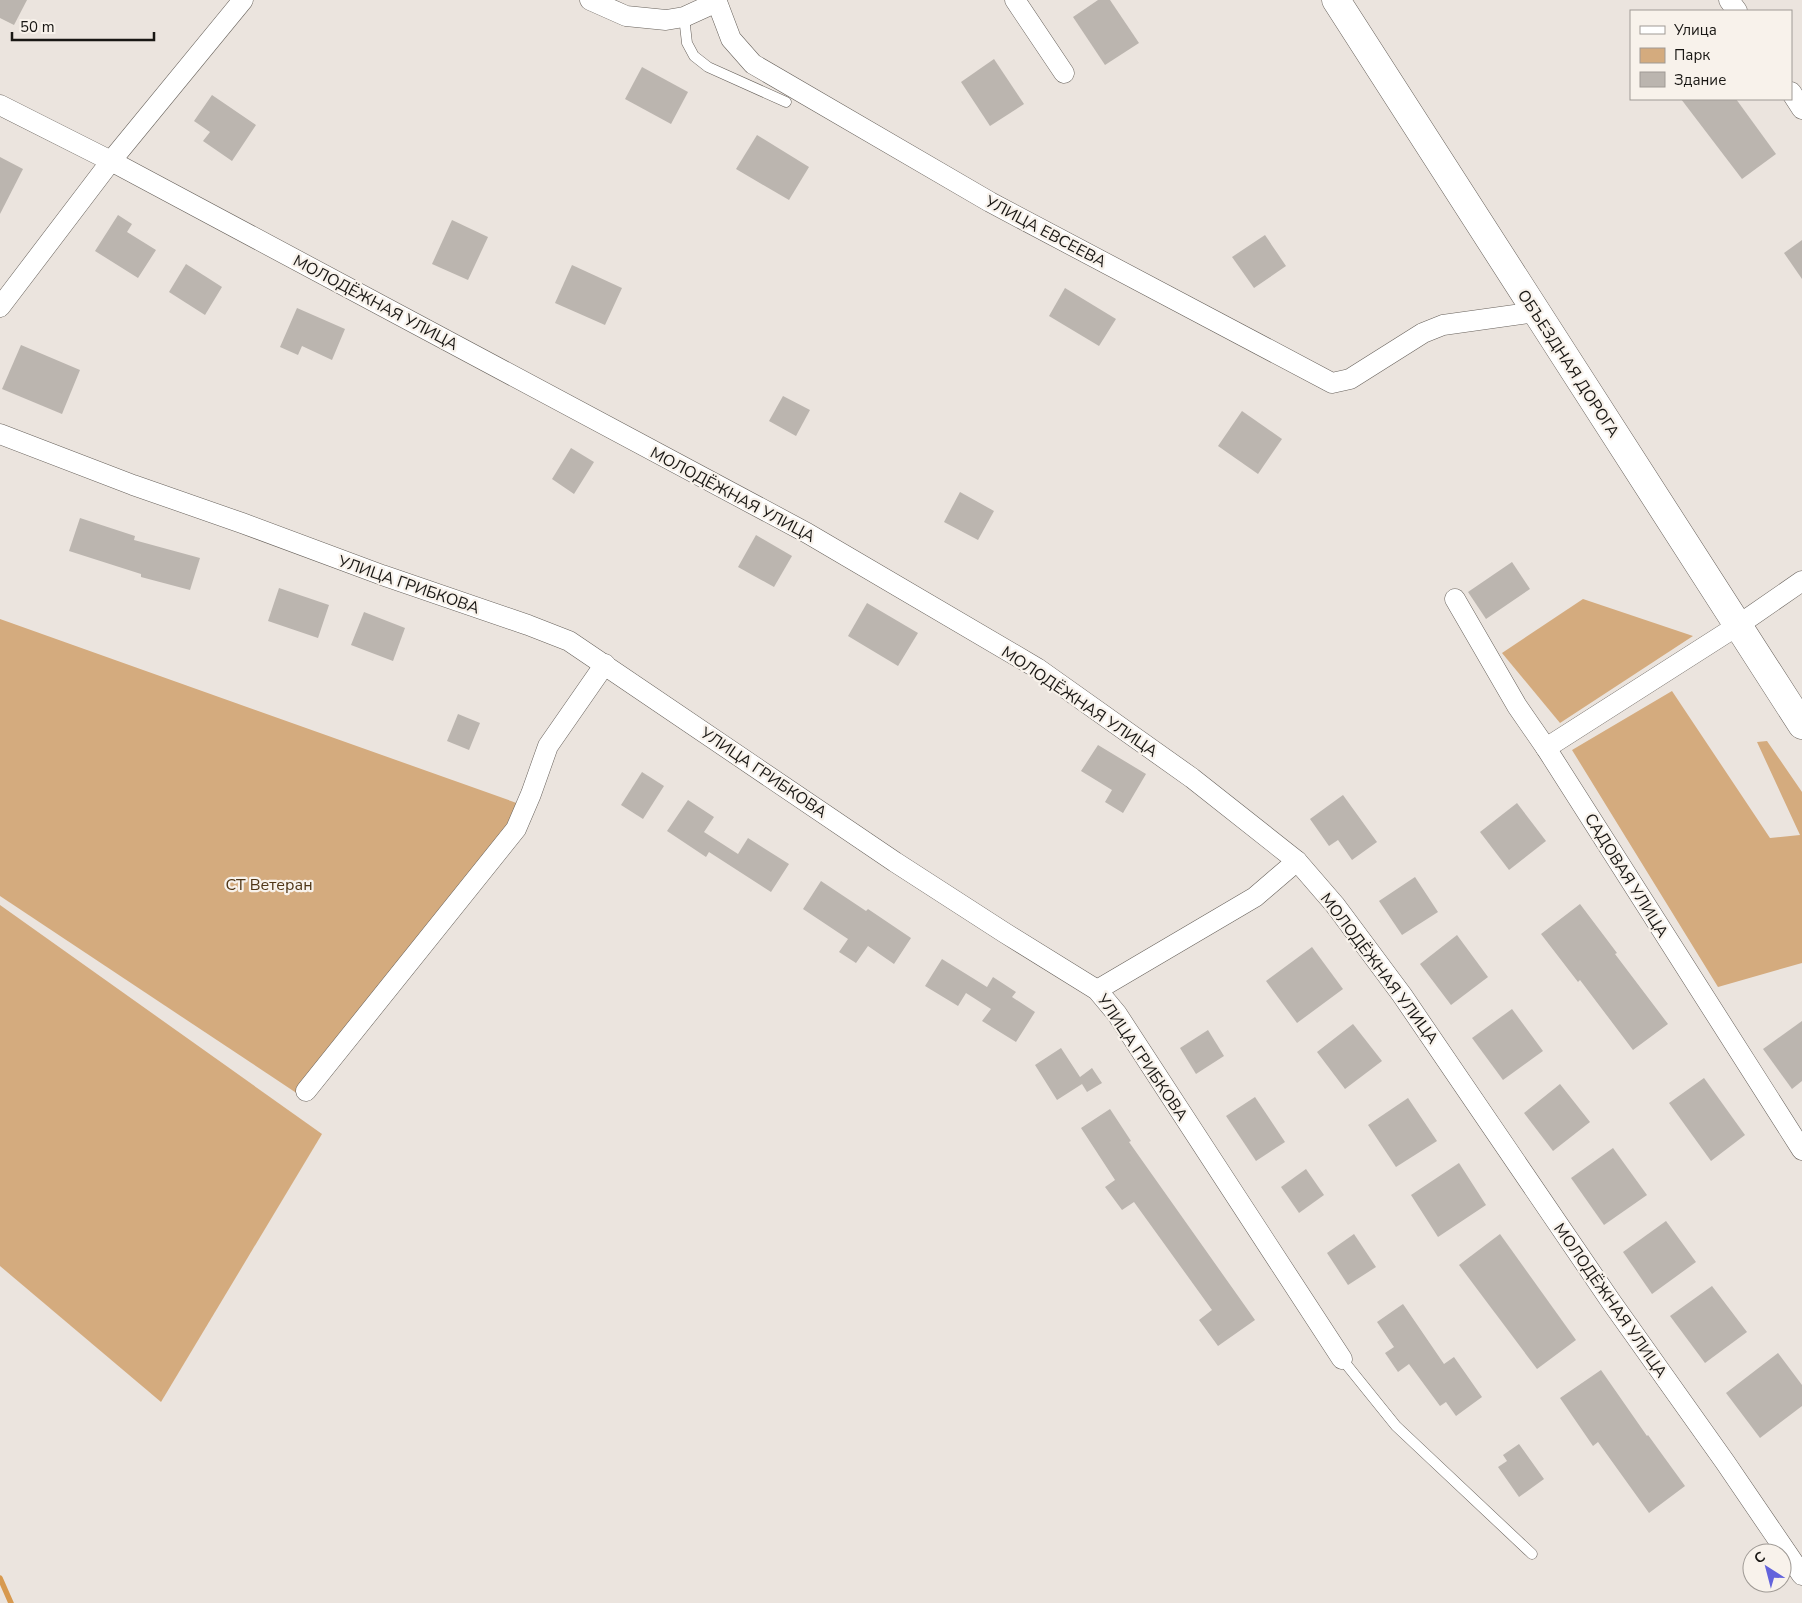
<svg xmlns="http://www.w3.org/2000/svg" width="1802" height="1603" font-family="'Nunito Sans',sans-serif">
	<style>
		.green { fill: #d4ab7e }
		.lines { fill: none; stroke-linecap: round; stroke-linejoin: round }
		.stream { stroke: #d7994f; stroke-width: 5.5 }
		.building { fill: #bbb5af }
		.service-casing { stroke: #67615b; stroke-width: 11 }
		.minor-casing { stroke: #67615b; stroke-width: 21 }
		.secondary-casing { stroke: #67615b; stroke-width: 29 }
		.service { stroke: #fff; stroke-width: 10 }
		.minor { stroke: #fff; stroke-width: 20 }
		.secondary { stroke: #fff; stroke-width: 28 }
		.labels { text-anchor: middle; stroke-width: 4.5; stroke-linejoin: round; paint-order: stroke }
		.street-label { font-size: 16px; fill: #191714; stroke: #f8f2eb }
		.park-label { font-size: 16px; fill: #4f3515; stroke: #f8f2eb }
	</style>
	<rect width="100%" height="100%" fill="#ebe4de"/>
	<!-- green -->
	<g class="green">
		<path d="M 1583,599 L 1693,636 L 1560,723 L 1502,653 Z"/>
		<path d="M 0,619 L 528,807 L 307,1100 L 0,896 Z"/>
		<path d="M 1672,691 L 1770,838 L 1800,835 L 1757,742 L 1767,741 L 1802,792 L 1802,963 L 1718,987 L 1572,750 Z"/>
		<path d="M 0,905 L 322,1134 L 161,1402 L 0,1266 Z"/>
	</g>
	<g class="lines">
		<!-- stream -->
		<path class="stream" d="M 0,1578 L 11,1603"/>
	</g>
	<!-- building -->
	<g class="building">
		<path d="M 0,0 L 27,0 L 14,25 L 0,18 Z"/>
		<path d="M 1098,0 L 1110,0 L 1139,43 L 1105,65 L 1073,17 Z"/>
		<path d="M 994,59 L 1024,104 L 990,126 L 961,82 Z"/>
		<path d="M 642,67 L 688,92 L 671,124 L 625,99 Z"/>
		<path d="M 212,95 L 256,125 L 232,161 L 203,141 L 210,132 L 194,121 Z"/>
		<path d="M 1681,99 L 1736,99 L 1776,154 L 1742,179 Z"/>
		<path d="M 757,135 L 809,167 L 789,200 L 736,169 Z"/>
		<path d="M 0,157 L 23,169 L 0,214 Z"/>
		<path d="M 118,215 L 132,224 L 127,232 L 156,250 L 138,278 L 95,251 Z"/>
		<path d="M 452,220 L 488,237 L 468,280 L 432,264 Z"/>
		<path d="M 1265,235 L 1286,266 L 1254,288 L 1232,257 Z"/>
		<path d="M 1802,240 L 1802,279 L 1784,253 Z"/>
		<path d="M 186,264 L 222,287 L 205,315 L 169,292 Z"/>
		<path d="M 572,265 L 622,288 L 605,325 L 555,303 Z"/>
		<path d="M 1065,288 L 1116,319 L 1099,346 L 1049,316 Z"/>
		<path d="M 297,308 L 345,329 L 332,360 L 302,346 L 298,355 L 280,347 Z"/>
		<path d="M 21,345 L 80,370 L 62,414 L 2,389 Z"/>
		<path d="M 783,396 L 810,410 L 796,436 L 769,421 Z"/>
		<path d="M 1242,411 L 1282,439 L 1258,474 L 1218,446 Z"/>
		<path d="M 571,448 L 594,462 L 574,494 L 552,479 Z"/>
		<path d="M 960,492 L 994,511 L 978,540 L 944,522 Z"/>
		<path d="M 80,518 L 135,536 L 134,540 L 200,558 L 190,590 L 141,577 L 141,574 L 69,551 Z"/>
		<path d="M 756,535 L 792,556 L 774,587 L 738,567 Z"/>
		<path d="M 1512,562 L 1530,589 L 1486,619 L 1468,592 Z"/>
		<path d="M 279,588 L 329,605 L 318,638 L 268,621 Z"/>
		<path d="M 867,603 L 918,633 L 898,666 L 848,636 Z"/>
		<path d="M 364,612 L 405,628 L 393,661 L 351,645 Z"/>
		<path d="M 458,714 L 480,723 L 469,750 L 447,741 Z"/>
		<path d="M 1098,745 L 1146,774 L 1123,813 L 1105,802 L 1112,790 L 1081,771 Z"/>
		<path d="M 642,772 L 664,786 L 643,819 L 621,805 Z"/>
		<path d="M 1343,795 L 1377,842 L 1352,860 L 1338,840 L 1329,846 L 1310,819 Z"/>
		<path d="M 688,800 L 714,817 L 704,832 L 738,854 L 748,838 L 789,864 L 771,892 L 709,852 L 706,857 L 667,831 Z"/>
		<path d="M 1517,803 L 1546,841 L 1509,870 L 1480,832 Z"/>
		<path d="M 1415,877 L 1438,912 L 1402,935 L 1379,901 Z"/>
		<path d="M 821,881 L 866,911 L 868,909 L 911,938 L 894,964 L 868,946 L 856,963 L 839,952 L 848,939 L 803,909 Z"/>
		<path d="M 1580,904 L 1617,953 L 1615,954 L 1668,1024 L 1633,1050 L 1580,980 L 1578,982 L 1541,934 Z"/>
		<path d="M 1457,935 L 1488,977 L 1451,1005 L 1420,964 Z"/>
		<path d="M 1312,947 L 1343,989 L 1297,1023 L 1266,981 Z"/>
		<path d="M 942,959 L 987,987 L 993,977 L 1016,992 L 1012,997 L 1035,1012 L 1016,1042 L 982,1021 L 991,1009 L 966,993 L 958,1006 L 925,986 Z"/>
		<path d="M 1512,1009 L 1543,1051 L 1503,1080 L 1472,1038 Z"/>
		<path d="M 1802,1021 L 1802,1081 L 1792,1089 L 1763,1049 Z"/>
		<path d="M 1353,1024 L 1382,1061 L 1345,1089 L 1317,1052 Z"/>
		<path d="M 1208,1030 L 1224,1056 L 1196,1074 L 1180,1048 Z"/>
		<path d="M 1061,1048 L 1080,1077 L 1092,1068 L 1102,1083 L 1087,1092 L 1082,1084 L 1057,1100 L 1035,1065 Z"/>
		<path d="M 1704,1078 L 1745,1135 L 1711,1161 L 1669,1103 Z"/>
		<path d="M 1560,1084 L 1590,1122 L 1553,1151 L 1524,1113 Z"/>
		<path d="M 1255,1097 L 1285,1142 L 1256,1161 L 1226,1116 Z"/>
		<path d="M 1408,1098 L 1437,1141 L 1396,1167 L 1368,1125 Z"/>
		<path d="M 1110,1109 L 1131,1141 L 1129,1142 L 1255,1320 L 1218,1346 L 1199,1320 L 1212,1310 L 1134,1202 L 1122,1210 L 1105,1187 L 1115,1180 L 1081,1128 Z"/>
		<path d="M 1613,1148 L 1647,1195 L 1604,1225 L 1571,1178 Z"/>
		<path d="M 1459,1163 L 1486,1205 L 1438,1237 L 1411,1195 Z"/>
		<path d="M 1306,1169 L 1324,1195 L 1299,1213 L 1281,1187 Z"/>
		<path d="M 1666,1221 L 1696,1262 L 1652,1294 L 1623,1252 Z"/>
		<path d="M 1354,1234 L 1376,1267 L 1348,1285 L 1327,1253 Z"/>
		<path d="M 1500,1234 L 1576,1340 L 1537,1369 L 1459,1265 Z"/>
		<path d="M 1712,1286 L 1747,1332 L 1705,1363 L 1670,1316 Z"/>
		<path d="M 1403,1304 L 1444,1364 L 1454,1357 L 1482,1397 L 1456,1416 L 1446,1402 L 1440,1406 L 1409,1364 L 1398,1372 L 1385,1353 L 1394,1347 L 1377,1322 Z"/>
		<path d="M 1778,1353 L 1802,1385 L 1802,1406 L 1760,1438 L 1726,1393 Z"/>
		<path d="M 1601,1370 L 1647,1436 L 1648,1435 L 1685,1486 L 1649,1513 L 1598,1442 L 1593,1446 L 1560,1398 Z"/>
		<path d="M 1519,1444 L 1544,1479 L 1519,1497 L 1498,1467 L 1507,1461 L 1503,1455 Z"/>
	</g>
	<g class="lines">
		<!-- service casing -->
		<g class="service-casing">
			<g id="service">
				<path d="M 684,17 L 687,43 L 694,56 L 708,67 L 786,102"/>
				<path d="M 1342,1359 L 1396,1426 L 1532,1554"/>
			</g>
		</g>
		<!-- minor casing -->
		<g class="minor-casing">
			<g id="minor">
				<path d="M 590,0 L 626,16 L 666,20 L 684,17 L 717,2 L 731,39 L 753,64 L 990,202 L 1332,383 L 1350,379 L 1423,333 L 1443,325 L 1536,312"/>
				<path d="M 1015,0 L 1064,73"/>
				<path d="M 1729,0 L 1737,11"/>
				<path d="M 1791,92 L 1802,109"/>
				<path d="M 0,105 L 111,161 L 807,533 L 1037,668 L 1192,778 L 1297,861 L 1335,905 L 1402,995 L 1612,1303 L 1725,1462 L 1802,1575"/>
				<path d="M 0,307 L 111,161 L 243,0"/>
				<path d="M 0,434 L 133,485 L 242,523 L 382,575 L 528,625 L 569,641 L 895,862 L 1005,933 L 1097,990 L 1117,1014 L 1342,1359"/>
				<path d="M 1455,599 L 1517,706 L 1546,748 L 1802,1150"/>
				<path d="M 1546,748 L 1737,626 L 1802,581"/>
				<path d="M 1097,990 L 1255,897 L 1297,861"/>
				<path d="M 306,1091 L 516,829 L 531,794 L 548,746 L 605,664"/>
			</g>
		</g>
		<!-- secondary casing -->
		<g class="secondary-casing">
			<path id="secondary" d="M 1336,0 L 1802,725"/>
		</g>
		<!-- service -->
		<use href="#service" class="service"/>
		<!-- minor -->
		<use href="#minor" class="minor"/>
		<!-- secondary -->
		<use href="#secondary" class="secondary"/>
	</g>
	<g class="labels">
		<!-- street labels -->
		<g class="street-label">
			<text transform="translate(1046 231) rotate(28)" y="6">УЛИЦА ЕВСЕЕВА</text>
			<text transform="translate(376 302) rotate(28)" y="6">МОЛОДЁЖНАЯ УЛИЦА</text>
			<text transform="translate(1569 363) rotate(57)" y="6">ОБЪЕЗДНАЯ ДОРОГА</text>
			<text transform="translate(733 494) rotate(28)" y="6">МОЛОДЁЖНАЯ УЛИЦА</text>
			<text transform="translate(409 584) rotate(19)" y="6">УЛИЦА ГРИБКОВА</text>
			<text transform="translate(1080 701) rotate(34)" y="6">МОЛОДЁЖНАЯ УЛИЦА</text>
			<text transform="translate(764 772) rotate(34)" y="6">УЛИЦА ГРИБКОВА</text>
			<text transform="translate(1627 875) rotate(58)" y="6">САДОВАЯ УЛИЦА</text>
			<text transform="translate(1380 968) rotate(53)" y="6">МОЛОДЁЖНАЯ УЛИЦА</text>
			<text transform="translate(1143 1057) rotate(56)" y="6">УЛИЦА ГРИБКОВА</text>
			<text transform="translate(1611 1300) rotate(55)" y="6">МОЛОДЁЖНАЯ УЛИЦА</text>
		</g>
		<!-- park labels -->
		<g class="park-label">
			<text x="269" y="890">СТ Ветеран</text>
		</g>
	</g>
	<!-- legend -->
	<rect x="1630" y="10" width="162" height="90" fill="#f8f2eb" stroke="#9f9a95"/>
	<rect x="1640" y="26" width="25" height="8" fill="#ffffff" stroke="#9f9a95"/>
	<text x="1674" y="35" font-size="15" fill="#191714">Улица</text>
	<rect x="1640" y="48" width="25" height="15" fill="#d4ab7e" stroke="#9f9a95"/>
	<text x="1674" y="60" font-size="15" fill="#191714">Парк</text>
	<rect x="1640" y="72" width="25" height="15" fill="#bbb5af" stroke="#9f9a95"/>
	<text x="1674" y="85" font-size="15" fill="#191714">Здание</text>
	<!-- north arrow -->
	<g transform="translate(1767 1568) rotate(324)"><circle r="24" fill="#f8f2eb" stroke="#9f9a95"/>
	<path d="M0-4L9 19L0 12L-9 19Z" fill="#6363dc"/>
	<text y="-8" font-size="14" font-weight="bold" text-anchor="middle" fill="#191714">С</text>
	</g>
	<!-- scale -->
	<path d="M12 32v8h142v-8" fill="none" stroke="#191714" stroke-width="2.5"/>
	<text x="20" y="32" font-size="15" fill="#191714" stroke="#f8f2eb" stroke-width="4" paint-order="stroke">50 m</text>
</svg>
